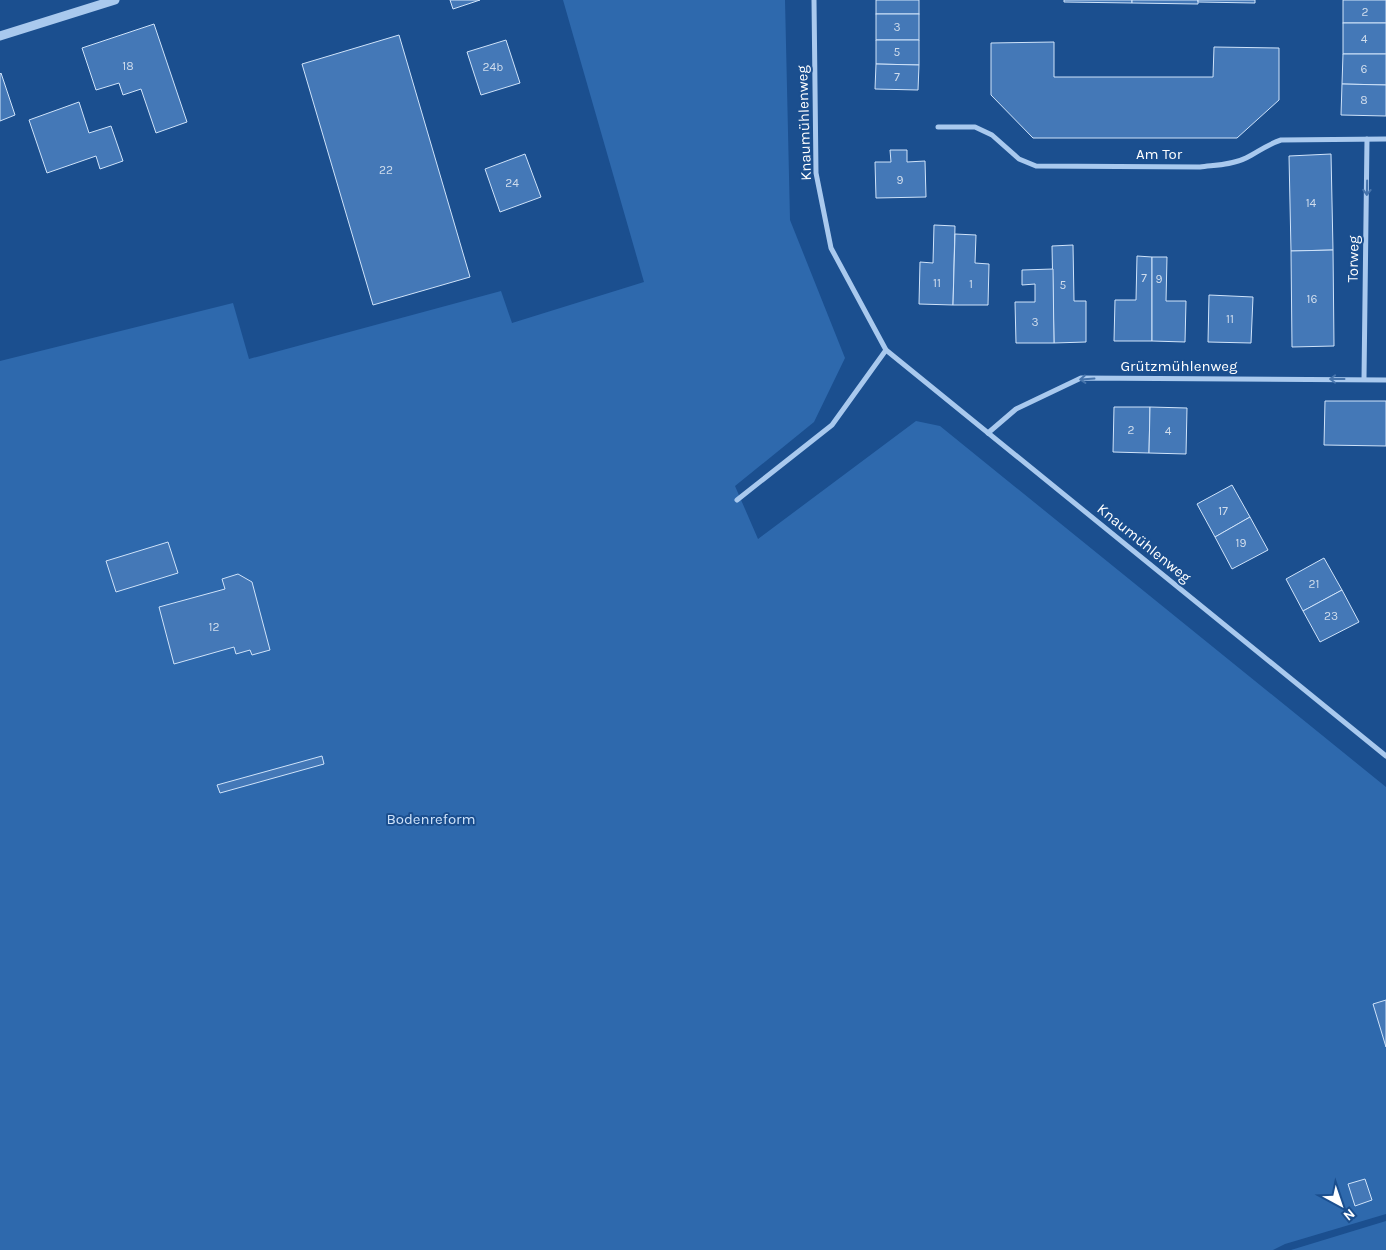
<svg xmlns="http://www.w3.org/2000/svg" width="1386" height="1250" font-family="Karla,sans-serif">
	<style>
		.green { fill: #2e69ad }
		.building { fill: #4478b7; stroke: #cfe3fa }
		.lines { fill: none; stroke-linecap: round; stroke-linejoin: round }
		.minor { stroke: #a9c9ee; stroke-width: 5 }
		.tertiary { stroke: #a9c9ee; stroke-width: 9 }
		.oneway { stroke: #4674ac }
		.labels { text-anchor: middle; stroke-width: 4; stroke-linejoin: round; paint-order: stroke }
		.number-label { font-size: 12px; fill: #d0dded }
		.street-label { font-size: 15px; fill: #fff; stroke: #1b4f8f }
		.park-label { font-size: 15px; fill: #cfe3fa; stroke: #1b4f8f }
	</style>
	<rect width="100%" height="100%" fill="#1b4f8f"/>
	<!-- green -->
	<g class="green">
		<path d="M 563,0 L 785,0 L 790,220 L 845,358 L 814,422 L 735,486 L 758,539 L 916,421 L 940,426 L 1386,787 L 1386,1214 L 1285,1244 L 1273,1250 L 0,1250 L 0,361 L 233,303 L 249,359 L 501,291 L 512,323 L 644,282 Z"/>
		<path d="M 1386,1221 L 1386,1250 L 1291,1250 Z"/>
	</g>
	<!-- building -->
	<g class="building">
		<path d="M 450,0 L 480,0 L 453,9 Z"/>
		<rect x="876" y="0" width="43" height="14"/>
		<path d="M 1064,0 L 1132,0 L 1132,3 L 1064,2 Z"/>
		<path d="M 1132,0 L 1198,0 L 1198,4 L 1132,3 Z"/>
		<path d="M 1198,0 L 1255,0 L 1255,3 L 1198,2 Z"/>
		<rect x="1343" y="0" width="43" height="23"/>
		<rect x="876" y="14" width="43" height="26"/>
		<rect x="1343" y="23" width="43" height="31"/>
		<path d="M 154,24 L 187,122 L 156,133 L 141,89 L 123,95 L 119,83 L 96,90 L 82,48 Z"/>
		<path d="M 399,35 L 470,277 L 373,305 L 302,64 Z"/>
		<path d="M 506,40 L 520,83 L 481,95 L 467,52 Z"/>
		<path d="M 876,40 L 919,40 L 919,65 L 876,64 Z"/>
		<path d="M 1054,42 L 1054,77 L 1213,77 L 1214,47 L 1279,48 L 1279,100 L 1237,138 L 1033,138 L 991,95 L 991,43 Z"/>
		<path d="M 1343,54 L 1386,54 L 1386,85 L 1342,84 Z"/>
		<path d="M 876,64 L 919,65 L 918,90 L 875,89 Z"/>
		<path d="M 1,73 L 15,115 L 0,121 L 0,74 Z"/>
		<path d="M 1342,84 L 1386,85 L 1386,116 L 1341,115 Z"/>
		<path d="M 79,102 L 89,133 L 111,126 L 123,161 L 100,169 L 96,156 L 47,173 L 29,120 Z"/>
		<path d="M 890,150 L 907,150 L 907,162 L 925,161 L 926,197 L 876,198 L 875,162 L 891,162 Z"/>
		<path d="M 525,154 L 541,197 L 500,212 L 485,169 Z"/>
		<path d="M 1331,154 L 1333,250 L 1291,251 L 1289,156 Z"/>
		<path d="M 934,225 L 955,226 L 953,305 L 919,304 L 920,262 L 933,263 Z"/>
		<path d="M 955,234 L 976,235 L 975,263 L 989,264 L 988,305 L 953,305 Z"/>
		<path d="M 1073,245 L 1074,301 L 1086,301 L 1086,342 L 1054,343 L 1052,246 Z"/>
		<path d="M 1333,250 L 1334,346 L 1292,347 L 1291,251 Z"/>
		<path d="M 1137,256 L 1152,257 L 1152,341 L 1114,341 L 1115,300 L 1136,300 Z"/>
		<path d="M 1152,257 L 1167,257 L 1166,301 L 1186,301 L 1185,342 L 1152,341 Z"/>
		<path d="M 1053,269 L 1054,343 L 1016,343 L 1015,302 L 1035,302 L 1035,284 L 1022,285 L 1022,270 Z"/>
		<path d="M 1209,295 L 1253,297 L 1251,343 L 1208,342 Z"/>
		<path d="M 1325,401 L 1386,401 L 1386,446 L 1324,445 Z"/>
		<path d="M 1114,407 L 1150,407 L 1149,453 L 1113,452 Z"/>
		<path d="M 1150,407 L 1187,408 L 1186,454 L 1149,453 Z"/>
		<path d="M 1232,485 L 1250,517 L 1215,537 L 1197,504 Z"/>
		<path d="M 1250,517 L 1268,550 L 1232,569 L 1215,537 Z"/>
		<path d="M 168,542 L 178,573 L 116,592 L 106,561 Z"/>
		<path d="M 1324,558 L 1342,590 L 1303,611 L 1286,579 Z"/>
		<path d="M 238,574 L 252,582 L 270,650 L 252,655 L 250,650 L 236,654 L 234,647 L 174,664 L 159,607 L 225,589 L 222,579 Z"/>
		<path d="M 1342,590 L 1359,622 L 1320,642 L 1303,611 Z"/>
		<path d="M 322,756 L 324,764 L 220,793 L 217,785 Z"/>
		<path d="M 1386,1000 L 1386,1047 L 1373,1004 Z"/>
		<path d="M 1365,1179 L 1372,1200 L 1355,1206 L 1348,1184 Z"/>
	</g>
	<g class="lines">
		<!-- minor -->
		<g class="minor">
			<path d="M 814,0 L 816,173 L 831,248 L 886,350 L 1386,756"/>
			<path d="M 938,127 L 975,127 L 992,135 L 1019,159 L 1036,166 L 1200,167 C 1215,165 1232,165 1246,158 C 1258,152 1268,144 1281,140 L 1386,139"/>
			<path d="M 1364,379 L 1367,139"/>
			<path d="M 988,433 L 1016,409 L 1081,378 L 1386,380"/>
			<path d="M 737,500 L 832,425 L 886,350"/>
		</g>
		<!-- tertiary -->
		<path class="tertiary" d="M 0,36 L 115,0"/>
	</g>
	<!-- one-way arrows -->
	<defs><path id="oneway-shaft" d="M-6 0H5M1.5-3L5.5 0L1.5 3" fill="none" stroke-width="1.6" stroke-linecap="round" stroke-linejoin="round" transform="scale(1.25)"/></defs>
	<g class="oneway">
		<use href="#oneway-shaft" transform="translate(1367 188) rotate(91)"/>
		<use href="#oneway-shaft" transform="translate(1087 379) rotate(176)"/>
		<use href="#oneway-shaft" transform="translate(1337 379) rotate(180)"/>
	</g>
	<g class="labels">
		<!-- number labels -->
		<g class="number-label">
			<text x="1365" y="16">2</text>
			<text x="897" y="31">3</text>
			<text x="1364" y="43">4</text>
			<text x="897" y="56">5</text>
			<text x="128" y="70">18</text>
			<text x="493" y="71">24b</text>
			<text x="1364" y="73">6</text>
			<text x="897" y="81">7</text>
			<text x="1364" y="104">8</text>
			<text x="386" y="174">22</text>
			<text x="900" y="184">9</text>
			<text x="512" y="187">24</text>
			<text x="1311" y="207">14</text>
			<text x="1144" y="282">7</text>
			<text x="1159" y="283">9</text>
			<text x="937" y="287">11</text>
			<text x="971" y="288">1</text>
			<text x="1063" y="289">5</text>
			<text x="1312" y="303">16</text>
			<text x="1230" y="323">11</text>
			<text x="1035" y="326">3</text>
			<text x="1131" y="434">2</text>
			<text x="1168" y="435">4</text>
			<text x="1223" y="515">17</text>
			<text x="1241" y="547">19</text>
			<text x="1314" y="588">21</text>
			<text x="1331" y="620">23</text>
			<text x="214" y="631">12</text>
		</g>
		<!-- street labels -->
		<g class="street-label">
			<text transform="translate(804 123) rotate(-92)" y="5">Knaumühlenweg</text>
			<text x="1159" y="159">Am Tor</text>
			<text transform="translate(1353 259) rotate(-89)" y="5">Torweg</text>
			<text x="1179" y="371">Grützmühlenweg</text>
			<text transform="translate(1144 543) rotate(39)" y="5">Knaumühlenweg</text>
		</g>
		<!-- park labels -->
		<g class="park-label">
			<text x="431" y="824">Bodenreform</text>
		</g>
	</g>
	<!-- north arrow -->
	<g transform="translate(1341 1205) rotate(140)" stroke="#1b4f8f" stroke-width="4" paint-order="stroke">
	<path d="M0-4L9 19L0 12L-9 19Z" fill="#ffffff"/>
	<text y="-8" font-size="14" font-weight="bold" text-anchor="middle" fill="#ffffff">N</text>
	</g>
</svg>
